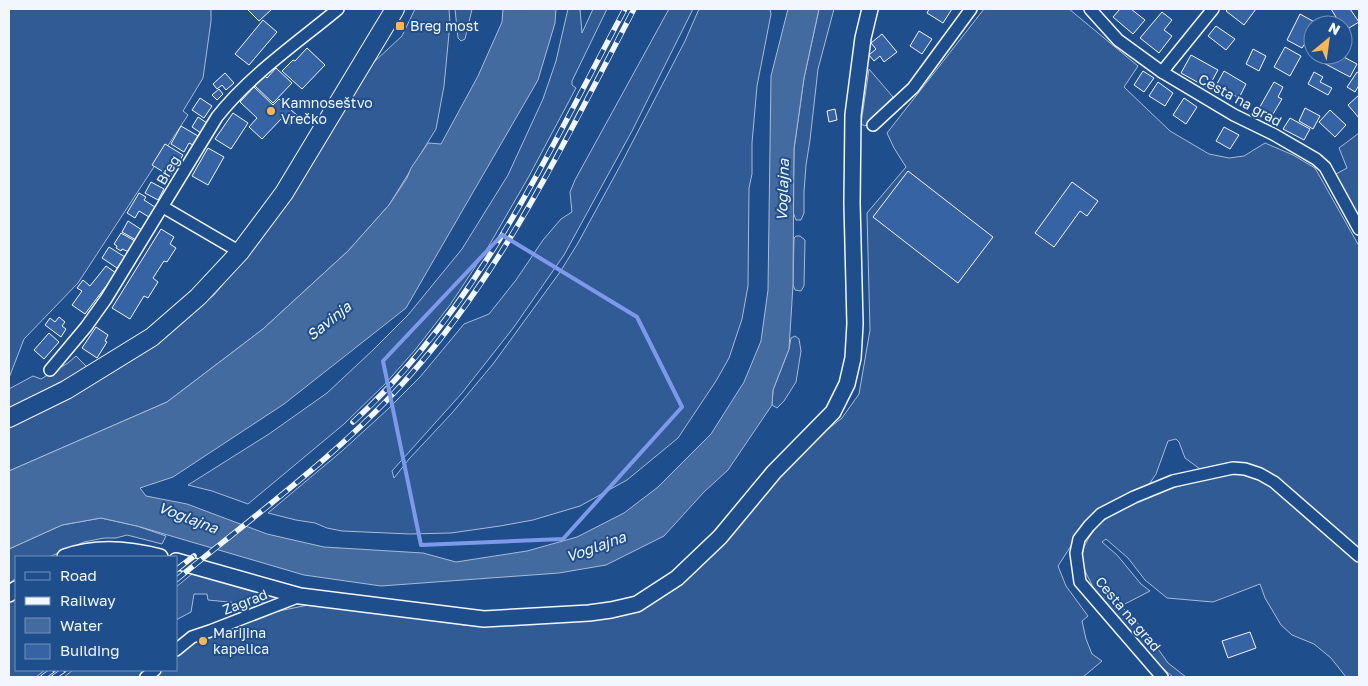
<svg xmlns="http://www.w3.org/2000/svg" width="1368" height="686" font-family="'Golos Text',sans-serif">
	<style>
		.built { fill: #305b95; stroke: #a8bbd7 }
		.water { fill: #446ba0; stroke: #a8bbd7 }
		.building { fill: #3563a3; stroke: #f2f6ff }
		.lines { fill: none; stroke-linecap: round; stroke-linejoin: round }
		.street-casing { stroke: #f2f6ff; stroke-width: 14 }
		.secondary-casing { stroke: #f2f6ff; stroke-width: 18 }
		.primary-casing { stroke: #f2f6ff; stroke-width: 20 }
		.street { stroke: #1f4e8c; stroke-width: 11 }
		.secondary { stroke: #1f4e8c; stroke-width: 15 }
		.primary { stroke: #1f4e8c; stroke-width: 18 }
		.rail-casing { stroke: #f2f6ff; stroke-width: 5.5 }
		.rail { stroke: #1f4e8c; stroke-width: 4; stroke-dasharray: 11; stroke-linecap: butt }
		.marked { fill: none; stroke: #7d9aea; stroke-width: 4; stroke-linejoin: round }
		.poi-dot { fill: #ffb74d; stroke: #1f4e8c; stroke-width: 2 }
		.labels { text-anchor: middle; stroke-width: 4; stroke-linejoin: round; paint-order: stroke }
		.poi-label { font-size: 14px; fill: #f2f6ff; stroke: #1f4e8c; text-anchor: start }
		.street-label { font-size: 14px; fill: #f2f6ff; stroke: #1f4e8c }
		.water-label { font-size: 15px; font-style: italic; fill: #f2f6ff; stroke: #1f4e8c }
	</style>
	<rect width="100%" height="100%" fill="#1f4e8c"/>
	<!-- built -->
	<g class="built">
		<path d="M 9,9 L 211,9 L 211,21 L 203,78 L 183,111 L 188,115 L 78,283 L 24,339 L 9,378 Z"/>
		<path d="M 415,9 L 449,9 L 450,23 L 444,86 L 436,129 L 389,205 L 348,251 L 263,329 L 167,402 L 9,471 L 9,427 L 30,417 L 113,372 L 155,346 L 215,294 L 262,237 L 360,81 L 374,62 L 402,36 Z"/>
		<path d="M 455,9 L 472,9 L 465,39 L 461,41 L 458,38 Z"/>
		<path d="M 568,9 L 580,9 L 582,33 L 593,9 L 607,9 L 572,81 L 572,85 L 576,88 L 528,178 L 487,249 L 450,305 L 415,350 L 385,384 L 344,424 L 248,504 L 212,491 L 188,485 L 269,434 L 327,393 L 373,350 L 408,315 L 462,249 L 508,175 L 543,99 L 556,61 Z"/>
		<path d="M 669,9 L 693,9 L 632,131 L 564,255 L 514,327 L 462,393 L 392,471 L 394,478 L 409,459 L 452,413 L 493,364 L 560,272 L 578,243 L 620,166 L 685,41 L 699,9 L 770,9 L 771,14 L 757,86 L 752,143 L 752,174 L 749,188 L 748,286 L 742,319 L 729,358 L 716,381 L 678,438 L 627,480 L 580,506 L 533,520 L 500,526 L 451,533 L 410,534 L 342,531 L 327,528 L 315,523 L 296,520 L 268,513 L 342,451 L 388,409 L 420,377 L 464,324 L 489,314 L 516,280 L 543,240 L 561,219 L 572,212 L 570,192 L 575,180 Z"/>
		<path d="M 819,9 L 834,9 L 818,69 L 810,140 L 806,165 L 804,192 L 804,213 L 801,220 L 796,220 L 793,212 L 794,149 L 804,78 Z"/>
		<path d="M 984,9 L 1069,9 L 1138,66 L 1124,87 L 1170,131 L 1209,154 L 1229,158 L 1244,156 L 1265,143 L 1293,155 L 1315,168 L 1359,246 L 1359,551 L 1282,481 L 1260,469 L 1232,462 L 1200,469 L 1185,458 L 1179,442 L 1176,439 L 1168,441 L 1156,474 L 1148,486 L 1087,521 L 1058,566 L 1066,586 L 1088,616 L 1082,621 L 1086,639 L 1092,654 L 1102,661 L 1083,677 L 153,677 L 161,670 L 176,670 L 176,656 L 198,639 L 238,623 L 279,611 L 313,604 L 464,625 L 554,623 L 597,619 L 680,584 L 727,541 L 780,474 L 797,454 L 842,418 L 859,394 L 870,330 L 867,213 L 906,167 L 894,148 L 887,133 Z"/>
		<path d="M 869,69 L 893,97 L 865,126 L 861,124 Z"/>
		<path d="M 1359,133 L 1359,219 L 1336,174 L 1347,168 L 1339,148 Z"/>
		<path d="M 796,236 L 800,236 L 805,240 L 804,286 L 801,291 L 795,290 L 793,285 L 794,238 Z"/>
		<path d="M 795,336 L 799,339 L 801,351 L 796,382 L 784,401 L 777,408 L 772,405 L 773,390 L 789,349 L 791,338 Z"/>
		<path d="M 76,356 L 88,368 L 9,408 L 9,389 L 33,376 L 41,379 L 68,363 Z"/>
		<path d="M 1242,472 L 1272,485 L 1359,563 L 1359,677 L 1346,677 L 1331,658 L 1314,644 L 1292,635 L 1281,625 L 1265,598 L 1260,584 L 1213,602 L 1167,598 L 1145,580 L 1128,558 L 1106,539 L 1102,542 L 1117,555 L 1141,584 L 1150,591 L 1121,606 L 1146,632 L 1168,663 L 1186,677 L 1173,677 L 1160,666 L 1093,587 L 1084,569 L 1082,557 L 1084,547 L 1088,539 L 1098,525 L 1108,517 L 1122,509 L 1162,491 L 1208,478 Z"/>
		<path d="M 101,518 L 137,526 L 166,536 L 162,544 L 127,535 L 116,538 L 104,538 L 84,542 L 49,557 L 16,557 L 16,578 L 9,584 L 9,549 L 62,525 Z"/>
		<path d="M 192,574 L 279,597 L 270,602 L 249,604 L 208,600 L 207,594 L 194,594 L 191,612 L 176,620 L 176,587 Z"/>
		<path d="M 16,597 L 16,670 L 45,670 L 36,677 L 9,677 L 9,603 Z"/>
		<path d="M 73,670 L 148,670 L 140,677 L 64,677 Z"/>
	</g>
	<!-- water -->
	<path class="water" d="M 503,9 L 556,9 L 555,23 L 538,80 L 406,308 L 284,404 L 173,477 L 140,488 L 146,496 L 187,504 L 267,534 L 324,547 L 423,553 L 456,562 L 527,551 L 577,537 L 624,513 L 658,487 L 711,434 L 744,382 L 761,341 L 768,290 L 771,76 L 788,9 L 819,9 L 804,78 L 794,149 L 793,285 L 789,349 L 773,390 L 772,405 L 728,470 L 704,492 L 664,536 L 606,565 L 559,573 L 381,586 L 304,575 L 137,526 L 101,518 L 62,525 L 9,549 L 9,471 L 167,402 L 263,329 L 348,251 L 389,205 L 407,178 L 411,168 L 428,143 L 441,144 L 478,76 L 502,22 Z"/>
	<!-- building -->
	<g class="building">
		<path d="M 247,9 L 272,9 L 259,21 Z"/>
		<path d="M 929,9 L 952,9 L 943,23 L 927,13 Z"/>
		<path d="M 1120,9 L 1131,9 L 1145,20 L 1133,34 L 1113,17 Z"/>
		<path d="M 1228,9 L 1256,9 L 1244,25 L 1226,11 Z"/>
		<path d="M 1331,9 L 1350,9 L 1359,22 L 1344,31 L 1343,25 L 1341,25 Z"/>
		<path d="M 1162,12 L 1172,20 L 1164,30 L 1172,36 L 1159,53 L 1140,38 Z"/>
		<path d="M 1300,14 L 1320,25 L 1313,25 L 1313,46 L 1306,42 L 1302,48 L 1287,40 Z"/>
		<path d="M 263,20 L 277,32 L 249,65 L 235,54 Z"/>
		<path d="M 1216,26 L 1235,39 L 1226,50 L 1208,36 Z"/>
		<path d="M 919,31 L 932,39 L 922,54 L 910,46 Z"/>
		<path d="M 882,34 L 897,52 L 884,62 L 880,56 L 874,61 L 869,55 L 876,49 L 871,43 Z"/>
		<path d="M 1285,47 L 1301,56 L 1290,76 L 1274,67 Z"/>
		<path d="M 307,48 L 325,65 L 302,89 L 282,71 L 293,60 L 295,61 Z"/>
		<path d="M 1253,49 L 1266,56 L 1259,71 L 1246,64 Z"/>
		<path d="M 1191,55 L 1218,70 L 1208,88 L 1181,73 Z"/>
		<path d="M 1323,55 L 1340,55 L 1357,64 L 1350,77 L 1320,61 Z"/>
		<path d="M 276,68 L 292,83 L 273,103 L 255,86 L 265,76 L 267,78 Z"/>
		<path d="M 1143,71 L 1154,78 L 1144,92 L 1134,85 Z"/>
		<path d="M 1224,71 L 1246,84 L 1239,98 L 1232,94 L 1229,100 L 1213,91 Z"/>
		<path d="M 1314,72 L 1323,77 L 1320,82 L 1332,88 L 1328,95 L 1308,84 Z"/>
		<path d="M 1357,72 L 1359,73 L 1359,85 L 1355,92 L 1347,87 Z"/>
		<path d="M 225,73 L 234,83 L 226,90 L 222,85 L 217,89 L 213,84 Z"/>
		<path d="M 1158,82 L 1173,93 L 1165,106 L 1149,96 Z"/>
		<path d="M 1274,82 L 1283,87 L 1278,97 L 1282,99 L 1270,119 L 1257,112 Z"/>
		<path d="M 254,87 L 273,105 L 279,99 L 299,117 L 291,126 L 282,118 L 262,139 L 249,127 L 257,118 L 240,102 Z"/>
		<path d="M 219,89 L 223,94 L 217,100 L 212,95 Z"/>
		<path d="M 1359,95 L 1359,118 L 1348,105 Z"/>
		<path d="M 200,98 L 212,106 L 204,118 L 192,110 Z"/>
		<path d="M 1184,98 L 1197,107 L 1186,124 L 1173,115 Z"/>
		<path d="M 1305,108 L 1320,116 L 1313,129 L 1299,121 Z"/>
		<path d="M 835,109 L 837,120 L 829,122 L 827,111 Z"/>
		<path d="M 1330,110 L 1346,125 L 1335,137 L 1319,122 Z"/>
		<path d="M 233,113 L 248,123 L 231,149 L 215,139 Z"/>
		<path d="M 198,117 L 207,123 L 201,133 L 192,127 Z"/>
		<path d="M 1290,118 L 1310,129 L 1304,140 L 1283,129 Z"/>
		<path d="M 181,126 L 198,136 L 193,145 L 189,143 L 184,152 L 171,144 Z"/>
		<path d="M 1224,127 L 1239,135 L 1230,149 L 1216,141 Z"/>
		<path d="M 165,144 L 183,155 L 170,176 L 152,165 Z"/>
		<path d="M 208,148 L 224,157 L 208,185 L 192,176 Z"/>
		<path d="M 908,171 L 993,237 L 958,283 L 873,217 Z"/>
		<path d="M 151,182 L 164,189 L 158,200 L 145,193 Z"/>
		<path d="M 1072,182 L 1098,201 L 1087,216 L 1080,211 L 1054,247 L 1035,233 Z"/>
		<path d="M 139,193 L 146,197 L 144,200 L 155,207 L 149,217 L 139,211 L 135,218 L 127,213 Z"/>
		<path d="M 128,221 L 142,230 L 136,240 L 122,232 Z"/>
		<path d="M 161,229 L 174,237 L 170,244 L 176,248 L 167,262 L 164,261 L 153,278 L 158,282 L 148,298 L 144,296 L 130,319 L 112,308 Z"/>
		<path d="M 121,233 L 135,241 L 129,252 L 122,249 L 121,251 L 116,248 L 117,246 L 114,244 Z"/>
		<path d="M 109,247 L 125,257 L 117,268 L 102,258 Z"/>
		<path d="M 106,266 L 116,273 L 85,314 L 72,305 L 82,291 L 77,288 L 83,280 L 90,286 Z"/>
		<path d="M 59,317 L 65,322 L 62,326 L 66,329 L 61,337 L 45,325 L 50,318 L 55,322 Z"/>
		<path d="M 96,327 L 108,335 L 105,341 L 107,342 L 97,358 L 82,348 Z"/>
		<path d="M 49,333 L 59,342 L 44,359 L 34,350 Z"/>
		<path d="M 1250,632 L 1256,648 L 1228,658 L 1222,641 Z"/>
	</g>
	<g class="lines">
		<!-- street casing -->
		<g class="street-casing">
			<g id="street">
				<path d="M 1090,9 L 1118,40 L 1162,72 L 1234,115 L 1273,134 L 1316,159 L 1325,167 L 1359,229"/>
				<path d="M 1162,72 L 1213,9"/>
				<path d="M 873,125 L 913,88 L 971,9"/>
				<path d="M 163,207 L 240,252"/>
				<path d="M 50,370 L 86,327 L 106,299 L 217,117 C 250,75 297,43 338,9"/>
				<path d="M 176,650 L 192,637 L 210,631 L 300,596"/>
				<path d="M 146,677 L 155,670"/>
				<path d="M 1162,677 L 1080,582 L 1076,553 L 1079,539 L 1089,526 L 1101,514 L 1134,497 L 1173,481 L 1233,468 L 1245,469 L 1260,474 L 1274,482 L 1359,556"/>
			</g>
		</g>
		<!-- secondary casing -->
		<g class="secondary-casing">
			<g id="secondary">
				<path d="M 65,557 C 95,546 130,549 160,557"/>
				<path d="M 176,561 L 300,596 L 484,619 L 589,613 L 611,610 L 637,604 L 677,578 L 720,537 L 774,472 L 833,412 L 847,384 L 853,358 L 855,324 L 852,203 L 853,115 L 863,38 L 870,9"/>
				<path d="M 9,594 L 16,589"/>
			</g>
		</g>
		<!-- primary casing -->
		<g class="primary-casing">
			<path id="primary" d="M 9,418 L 66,390 L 152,337 L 198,297 L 240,252 L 284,193 L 395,9"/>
		</g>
		<!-- street -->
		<use href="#street" class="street"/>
		<!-- secondary -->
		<use href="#secondary" class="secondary"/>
		<!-- primary -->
		<use href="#primary" class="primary"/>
		<!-- rail casing -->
		<g class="rail-casing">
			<g id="rail">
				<path d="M 353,422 C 478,309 547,154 625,9"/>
				<path d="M 176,570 L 194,556"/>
				<path d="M 176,580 C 255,515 345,450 412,373 C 507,265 568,135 634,9"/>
				<path d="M 43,677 L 53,670"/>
				<path d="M 54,677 L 64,670"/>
			</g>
		</g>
		<!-- rail -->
		<use href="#rail" class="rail"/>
	</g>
	<!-- marked area -->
	<path class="marked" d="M 502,235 L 637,317 L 682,407 L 563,539 L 421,545 L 383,361 Z"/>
	<!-- markers -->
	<g class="poi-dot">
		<rect x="395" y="21" width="10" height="10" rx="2.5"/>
		<circle cx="271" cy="111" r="5"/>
		<circle cx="203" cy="641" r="5"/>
	</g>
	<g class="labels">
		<!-- poi labels -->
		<g class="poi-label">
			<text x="410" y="31">Breg most</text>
			<text x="281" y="108">Kamnoseštvo<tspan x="281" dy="16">Vrečko</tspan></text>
			<text x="213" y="638">Marijina<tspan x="213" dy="16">kapelica</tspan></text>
		</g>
		<!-- street labels -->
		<g class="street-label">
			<text transform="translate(1240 100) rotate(29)" y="5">Cesta na grad</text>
			<text transform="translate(168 170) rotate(-59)" y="5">Breg</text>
			<text transform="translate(245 602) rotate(-21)" y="5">Zagrad</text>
			<text transform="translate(1128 614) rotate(50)" y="5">Cesta na grad</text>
		</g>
		<!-- water labels -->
		<g class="water-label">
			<text transform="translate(783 190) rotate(-88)" y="5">Voglajna</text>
			<text transform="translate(329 321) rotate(-39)" y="5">Savinja</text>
			<text transform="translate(188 518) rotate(21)" y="5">Voglajna</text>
			<text transform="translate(596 547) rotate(-20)" y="5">Voglajna</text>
		</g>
	</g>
	<!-- border -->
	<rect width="1368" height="686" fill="none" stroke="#f2f6ff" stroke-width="20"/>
	<!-- legend -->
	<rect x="15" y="556" width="162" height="115" fill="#1f4e8c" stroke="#7391ba"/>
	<rect x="25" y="572" width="25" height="8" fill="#1f4e8c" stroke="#7391ba"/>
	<text x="60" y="581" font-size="15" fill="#f2f6ff">Road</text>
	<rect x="25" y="597" width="25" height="8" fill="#f2f6ff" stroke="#7391ba"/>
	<text x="60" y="606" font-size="15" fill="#f2f6ff">Railway</text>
	<rect x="25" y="618" width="25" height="15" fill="#446ba0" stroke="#7391ba"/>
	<text x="60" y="631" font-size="15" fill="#f2f6ff">Water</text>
	<rect x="25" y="644" width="25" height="15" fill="#3563a3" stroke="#7391ba"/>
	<text x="60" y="656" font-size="15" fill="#f2f6ff">Building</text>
	<!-- north arrow -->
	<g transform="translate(1328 40) rotate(29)"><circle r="24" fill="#1f4e8c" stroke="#7391ba"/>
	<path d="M0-4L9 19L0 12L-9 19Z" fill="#ffb74d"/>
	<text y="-8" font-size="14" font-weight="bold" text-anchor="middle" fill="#f2f6ff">N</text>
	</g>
</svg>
